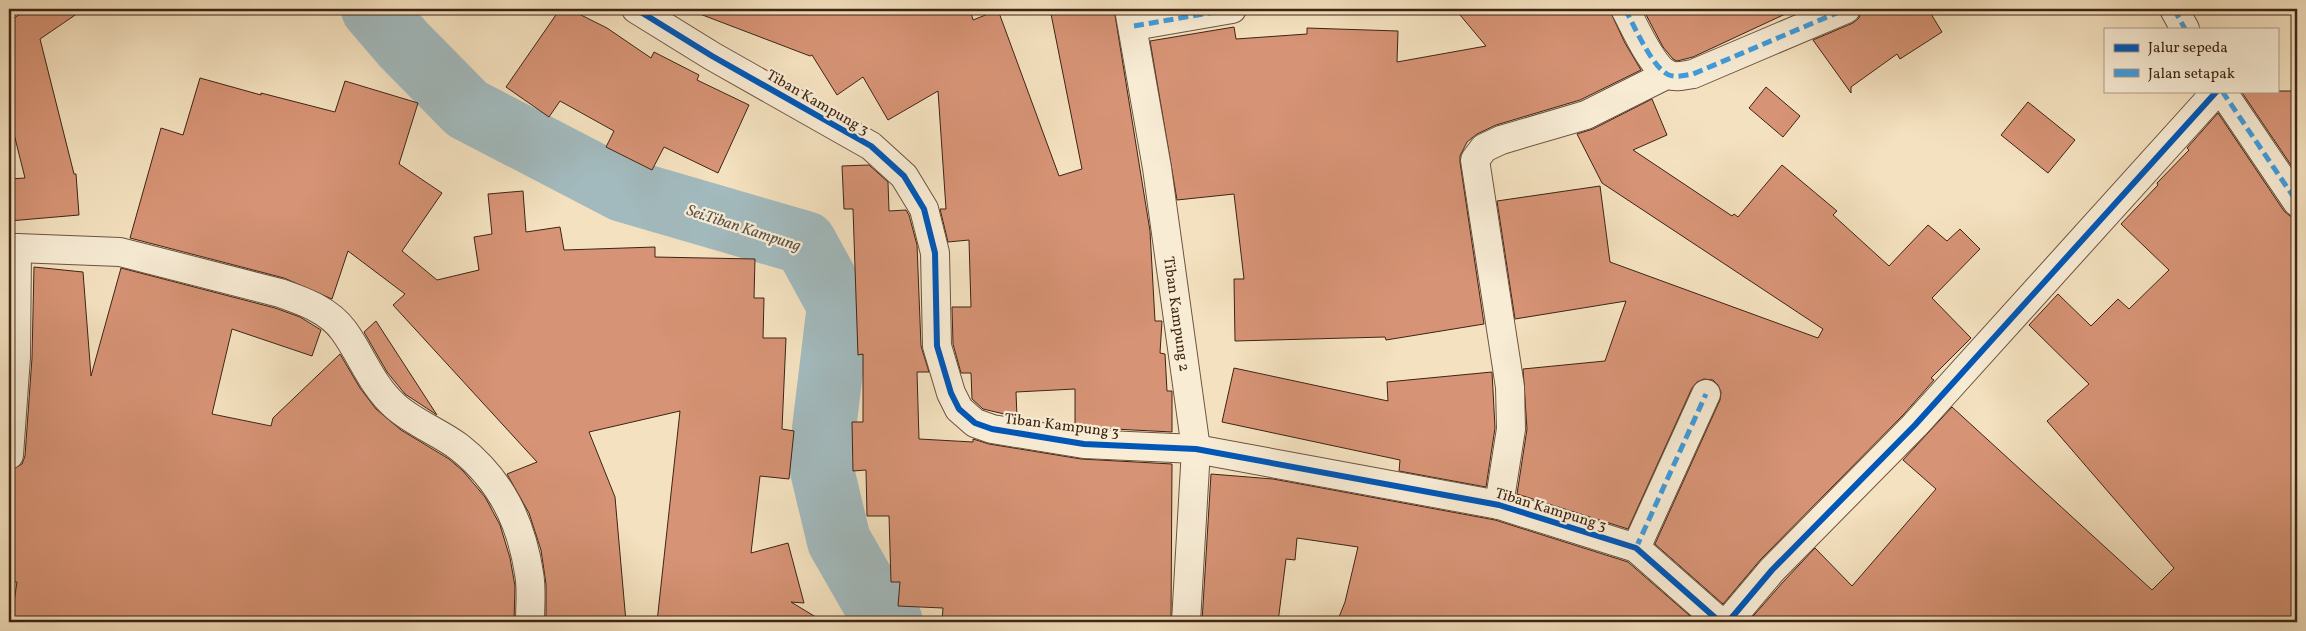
<svg xmlns="http://www.w3.org/2000/svg" width="2306" height="631" font-family="Vollkorn,serif">
	<style>
		.lines { fill: none; stroke-linecap: round; stroke-linejoin: round }
		.river { stroke: #a2babe; stroke-width: 64 }
		.building { fill: #d69375; stroke: #3e2414 }
		.minor-casing { stroke: #6c533f; stroke-width: 30 }
		.minor { stroke: #f8ecd5; stroke-width: 28 }
		.quiet { stroke: #3f9cde; stroke-width: 5; stroke-dasharray: 10 5; stroke-linecap: butt }
		.cycleway-casing { stroke: #f8ecd5; stroke-width: 9 }
		.cycleway { stroke: #0057b8; stroke-width: 6 }
		.labels { text-anchor: middle; stroke-width: 4.5; stroke-linejoin: round; paint-order: stroke }
		.street-label { font-size: 15px; fill: #3e2414; stroke: #f8ecd5 }
		.water-label { font-size: 16px; font-style: italic; fill: #5c5147; stroke: #f8ecd5 }
	</style>
	<rect width="100%" height="100%" fill="#f4e1bf"/>
	<filter id="stains"><feTurbulence type="fractalNoise" baseFrequency=".004" numOctaves="4"/><feColorMatrix values="0 0 0 0 .2 0 0 0 0 .09 0 0 0 0 .02 0 0 0 .5 -.17"/></filter>
	<radialGradient id="worn" r=".72"><stop offset=".6" stop-color="#630" stop-opacity="0"/><stop offset="1" stop-color="#630" stop-opacity=".3"/></radialGradient>
	<g class="lines">
		<!-- river -->
		<path class="river" d="M 373,9 L 403,44 L 467,109 L 623,190 L 805,243 L 839,305 L 820,462 L 839,541 L 881,614 L 891,622"/>
	</g>
	<!-- building -->
	<g class="building">
		<path d="M 27,9 L 84,9 L 40,39 L 74,174 L 76,174 L 79,215 L 9,221 L 9,179 L 25,178 L 9,114 L 9,22 Z"/>
		<path d="M 560,9 L 569,9 L 607,28 L 651,58 L 654,52 L 699,75 L 697,80 L 749,105 L 718,173 L 664,147 L 652,170 L 606,147 L 614,131 L 560,101 L 549,117 L 506,87 Z"/>
		<path d="M 693,9 L 970,9 L 973,20 L 998,10 L 1059,176 L 1082,169 L 1050,9 L 1114,9 L 1150,231 L 1155,321 L 1162,321 L 1160,353 L 1165,354 L 1167,391 L 1172,391 L 1172,432 L 1075,427 L 1075,389 L 1016,392 L 1017,417 L 983,409 L 972,399 L 971,373 L 961,373 L 953,344 L 952,307 L 971,307 L 969,240 L 948,242 L 940,209 L 946,209 L 938,91 L 888,120 L 863,77 L 837,95 L 812,55 L 810,56 L 692,11 Z"/>
		<path d="M 1455,9 L 1609,9 L 1625,43 L 1641,70 L 1580,100 L 1496,125 L 1477,134 L 1467,142 L 1460,156 L 1460,162 L 1484,324 L 1386,340 L 1385,337 L 1235,341 L 1234,279 L 1244,279 L 1234,194 L 1177,200 L 1150,41 L 1234,27 L 1236,39 L 1307,34 L 1307,28 L 1398,31 L 1397,62 L 1486,46 Z"/>
		<path d="M 1643,9 L 1796,9 L 1693,57 L 1677,61 L 1673,59 L 1663,47 Z"/>
		<path d="M 1861,9 L 1928,9 L 1942,32 L 1900,59 L 1897,54 L 1851,87 L 1851,93 L 1813,40 L 1853,23 L 1859,18 Z"/>
		<path d="M 200,78 L 261,95 L 261,93 L 335,112 L 345,81 L 418,103 L 399,164 L 442,193 L 402,251 L 437,280 L 479,270 L 474,237 L 492,234 L 488,194 L 523,191 L 526,232 L 560,227 L 564,250 L 655,247 L 655,257 L 755,259 L 754,298 L 764,298 L 763,338 L 786,338 L 782,429 L 794,431 L 789,479 L 760,476 L 751,553 L 788,543 L 804,603 L 791,602 L 824,622 L 657,622 L 680,411 L 589,432 L 615,497 L 626,622 L 546,622 L 546,584 L 541,550 L 529,513 L 507,474 L 537,462 L 393,305 L 405,294 L 348,251 L 332,299 L 284,278 L 130,238 L 161,128 L 183,135 Z"/>
		<path d="M 1766,87 L 1800,116 L 1783,137 L 1749,108 Z"/>
		<path d="M 2241,91 L 2297,91 L 2297,174 Z"/>
		<path d="M 1652,99 L 1667,135 L 1633,150 L 1732,216 L 1734,214 L 1738,217 L 1782,165 L 1837,211 L 1833,215 L 1889,266 L 1928,225 L 1947,241 L 1960,229 L 1980,249 L 1932,298 L 1971,338 L 1931,378 L 1934,380 L 1904,414 L 1761,559 L 1723,604 L 1655,544 L 1720,400 L 1721,392 L 1718,385 L 1713,380 L 1704,379 L 1697,382 L 1692,388 L 1628,529 L 1517,494 L 1527,429 L 1523,369 L 1605,361 L 1626,301 L 1515,319 L 1497,201 L 1600,186 L 1610,262 L 1818,338 L 1823,329 L 1602,183 L 1577,134 L 1593,129 Z"/>
		<path d="M 2028,102 L 2075,140 L 2048,173 L 2001,135 Z"/>
		<path d="M 2218,113 L 2284,211 L 2290,216 L 2297,217 L 2297,622 L 1748,622 L 1784,581 L 1815,548 L 1852,586 L 1936,489 L 1903,460 L 1952,407 L 2152,590 L 2174,568 L 2047,421 L 2089,384 L 2029,325 L 2058,294 L 2091,326 L 2118,299 L 2129,309 L 2169,270 L 2121,224 L 2158,185 L 2157,183 L 2189,150 L 2187,148 Z"/>
		<path d="M 869,165 L 888,182 L 889,211 L 906,210 L 909,215 L 917,245 L 921,346 L 929,372 L 917,372 L 919,439 L 973,442 L 973,439 L 989,444 L 1081,459 L 1172,464 L 1171,622 L 942,622 L 943,608 L 898,606 L 900,582 L 891,582 L 889,516 L 867,516 L 866,470 L 853,471 L 852,422 L 863,422 L 863,354 L 858,355 L 853,209 L 844,209 L 842,166 Z"/>
		<path d="M 34,267 L 83,272 L 91,376 L 121,268 L 275,308 L 300,317 L 321,330 L 312,356 L 232,329 L 212,414 L 271,426 L 273,418 L 340,354 L 360,388 L 376,409 L 401,430 L 449,459 L 463,471 L 485,497 L 500,525 L 510,558 L 515,586 L 514,622 L 11,622 L 17,582 L 9,581 L 9,481 L 11,470 L 22,464 L 25,456 L 32,358 Z"/>
		<path d="M 376,321 L 437,415 L 405,394 L 387,372 L 364,332 Z"/>
		<path d="M 1234,368 L 1388,401 L 1387,382 L 1492,372 L 1495,428 L 1486,487 L 1399,471 L 1400,460 L 1222,422 Z"/>
		<path d="M 1211,474 L 1273,479 L 1495,520 L 1628,562 L 1697,622 L 1337,622 L 1345,602 L 1358,547 L 1297,538 L 1295,560 L 1286,559 L 1278,622 L 1202,622 Z"/>
	</g>
	<g class="lines">
		<!-- minor casing -->
		<g class="minor-casing">
			<g id="minor">
				<path d="M 636,9 L 712,56 L 871,146 L 904,176 L 924,209 L 935,253 L 937,346 L 951,393 L 959,409 L 975,423 L 992,429 L 1084,444 L 1196,449 L 1499,505 L 1636,548 L 1720,622"/>
				<path d="M 1129,9 L 1157,168 L 1196,449 L 1186,622"/>
				<path d="M 1625,9 C 1634,25 1652,68 1669,75 C 1677,78 1685,75 1693,74 L 1846,9"/>
				<path d="M 2174,9 L 2185,29"/>
				<path d="M 1134,26 L 1232,9"/>
				<path d="M 2222,91 L 2297,202"/>
				<path d="M 9,248 L 17,248 L 16,357 L 9,455"/>
				<path d="M 17,248 L 120,252 L 280,293 C 303,301 329,310 344,331 C 362,356 372,386 395,406 C 414,423 439,432 459,447 C 501,480 521,522 529,573 C 532,589 530,606 530,622"/>
				<path d="M 1499,505 L 1511,429 L 1510,387 L 1475,160 L 1484,148 L 1501,140 L 1586,115 L 1668,74"/>
				<path d="M 1636,548 L 1706,394"/>
				<path d="M 1728,622 L 1772,570 L 1915,425 L 2217,91"/>
			</g>
		</g>
		<!-- minor -->
		<use href="#minor" class="minor"/>
		<!-- quiet -->
		<g class="quiet">
			<path d="M 1625,9 C 1634,25 1652,68 1669,75 C 1677,78 1685,75 1693,74 L 1846,9"/>
			<path d="M 2174,9 L 2185,29"/>
			<path d="M 1134,26 L 1232,9"/>
			<path d="M 2222,91 L 2297,202"/>
			<path d="M 1636,548 L 1706,394"/>
		</g>
		<!-- cycleway casing -->
		<g class="cycleway-casing">
			<g id="cycleway">
				<path d="M 636,9 L 712,56 L 871,146 L 904,176 L 924,209 L 935,253 L 937,346 L 951,393 L 959,409 L 975,423 L 992,429 L 1084,444 L 1196,449 L 1499,505 L 1636,548 L 1720,622"/>
				<path d="M 1728,622 L 1772,570 L 1915,425 L 2217,91"/>
			</g>
		</g>
		<!-- cycleway -->
		<use href="#cycleway" class="cycleway"/>
	</g>
	<g class="labels">
		<!-- street labels -->
		<g class="street-label">
			<text transform="translate(818 102) rotate(30)" y="5">Tiban Kampung 3</text>
			<text transform="translate(1177 314) rotate(82)" y="5">Tiban Kampung 2</text>
			<text transform="translate(1062 425) rotate(7)" y="5">Tiban Kampung 3</text>
			<text transform="translate(1551 509) rotate(17)" y="5">Tiban Kampung 3</text>
		</g>
		<!-- water labels -->
		<g class="water-label">
			<text transform="translate(744 227) rotate(18)" y="6">Sei.Tiban Kampung</text>
		</g>
	</g>
	<!-- margin -->
	<rect width="2306" height="631" fill="none" stroke="#f4e1bf" stroke-width="30"/>
	<rect x="10" y="10" width="2286" height="611" fill="none" stroke="#3e2414" stroke-width="2.5"/>
	<rect x="15" y="15" width="2276" height="601" fill="none" stroke="#3e2414"/>
	<!-- legend -->
	<rect x="2104" y="28" width="175" height="65" fill="#f8ecd5" stroke="#ae9c88"/>
	<rect x="2114" y="44" width="25" height="8" fill="#0057b8" stroke="#ae9c88"/>
	<text x="2148" y="52" font-size="15" fill="#3e2414">Jalur sepeda</text>
	<rect x="2114" y="69" width="25" height="8" fill="#3f9cde" stroke="#ae9c88"/>
	<text x="2148" y="78" font-size="15" fill="#3e2414">Jalan setapak</text>
	<rect width="100%" height="100%" filter="url(#stains)"/>
	<rect width="100%" height="100%" fill="url(#worn)"/>
</svg>
